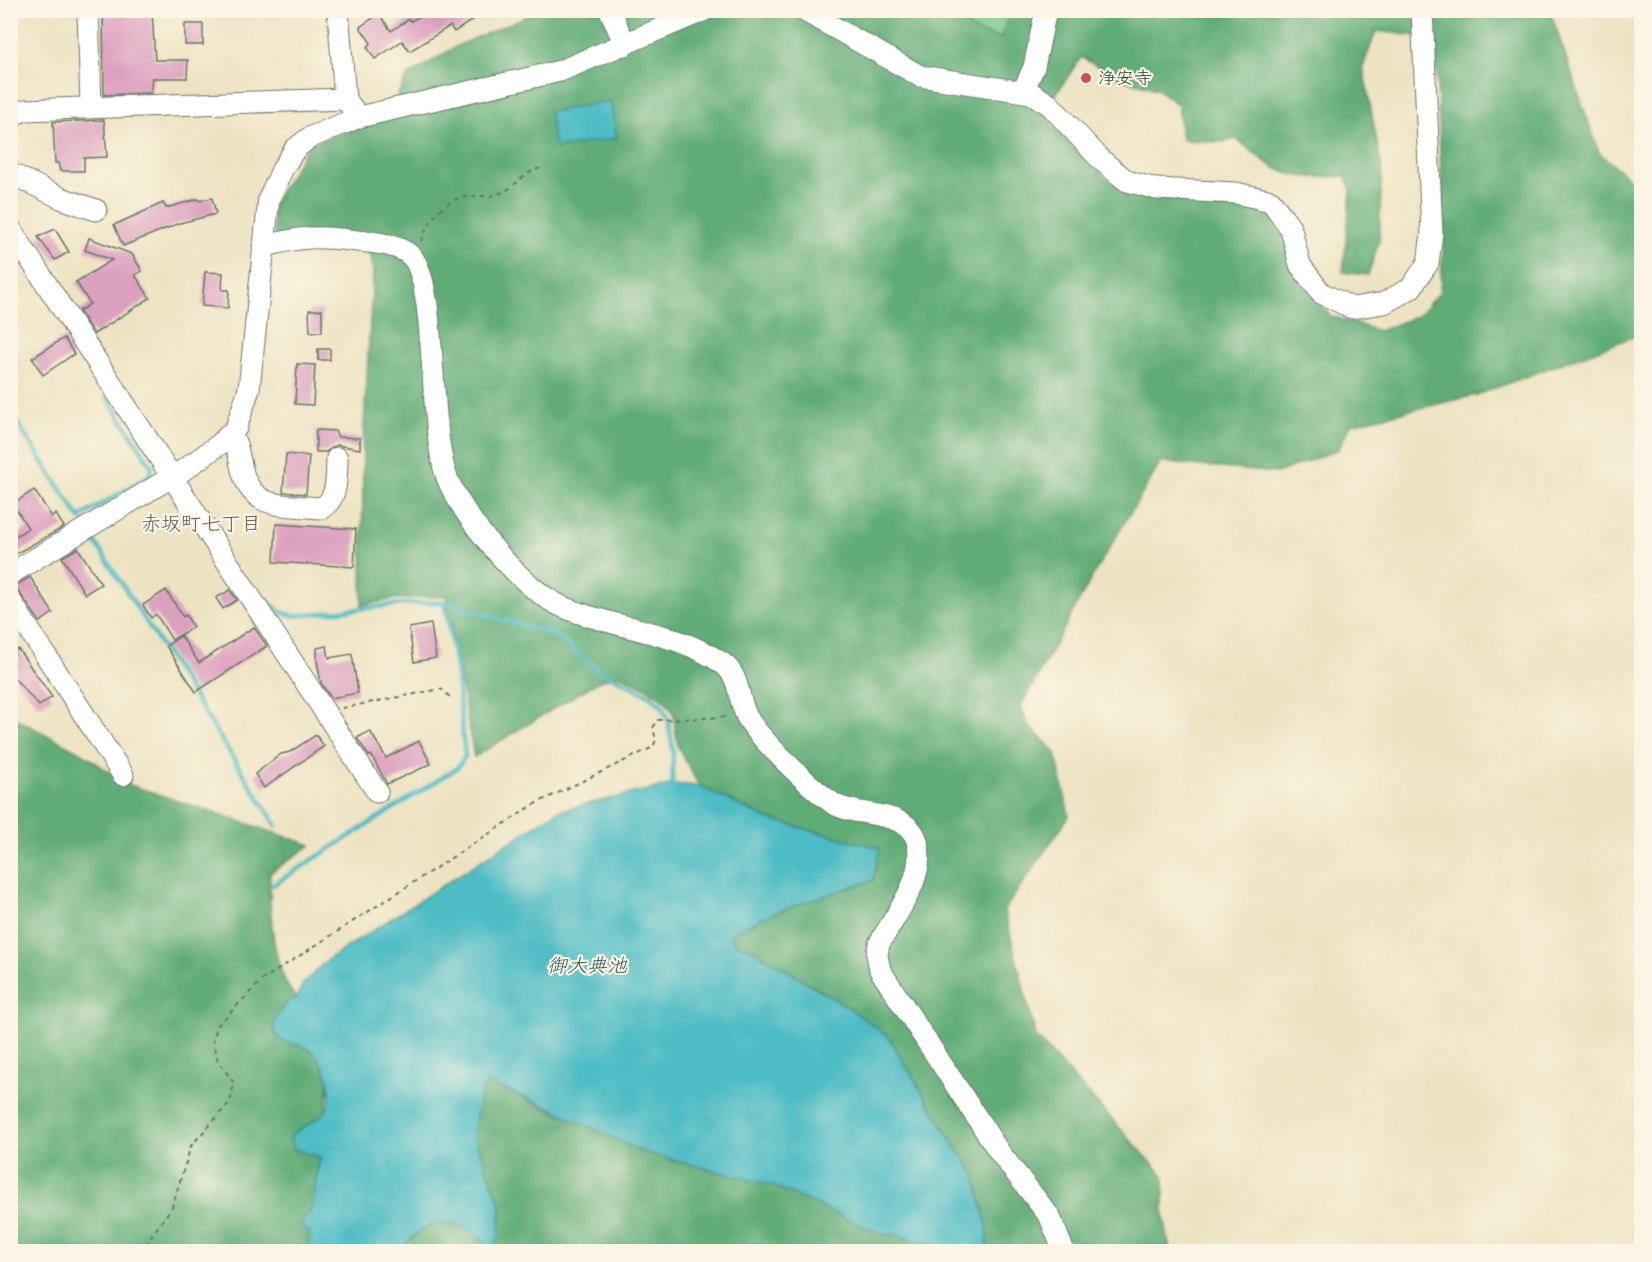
<svg xmlns="http://www.w3.org/2000/svg" width="1652" height="1262" font-family="Kalam,'Klee One',sans-serif">
	<style>
		.green { fill: #75c88b; stroke: #4a8260; stroke-width: 1.5 }
		.forest { fill: #60ac77; stroke: #407456; stroke-width: 1.5; fill-rule: evenodd }
		.water { fill: #4dbcc4; stroke: #367c7c; stroke-width: 1.5 }
		.lines { fill: none; stroke-linecap: round; stroke-linejoin: round }
		.stream { stroke: #4dbcc4; stroke-width: 4.5 }
		.building { fill: #dca0bf }
		.minor-casing { stroke: #677766; stroke-width: 23 }
		.path { stroke: #677766; stroke-width: 2; stroke-dasharray: 4.5 4.5; stroke-linecap: butt }
		.minor { stroke: #fff; stroke-width: 21 }
		.poi-dot { fill: #d1495b; stroke: #fcf5e5; stroke-width: 2 }
		.labels { text-anchor: middle; stroke-width: 4.5; stroke-linejoin: round; paint-order: stroke }
		.poi-label { font-size: 18px; fill: #1f3d34; stroke: #fcf5e5; text-anchor: start }
		.neighbourhood-label { font-size: 20px; fill: #616065; stroke: #fcf5e5 }
		.water-label { font-size: 20px; font-style: italic; fill: #2a5d58; stroke: #fcf5e5 }
	</style>
	<rect width="100%" height="100%" fill="#fcf5e5"/>
	<filter id="ink" filterUnits="userSpaceOnUse"><feTurbulence type="fractalNoise" baseFrequency=".0167" numOctaves="2"/><feDisplacementMap in="SourceGraphic" scale="12" xChannelSelector="R" yChannelSelector="G"/><feConvolveMatrix kernelMatrix="1 2 1 2 8 2 1 2 1" color-interpolation-filters="sRGB"/></filter>
	<filter id="wash" filterUnits="userSpaceOnUse"><feTurbulence type="fractalNoise" baseFrequency=".008" numOctaves="4" result="noise"/><feDisplacementMap in="SourceGraphic" scale="24" xChannelSelector="R" yChannelSelector="G"/><feGaussianBlur stdDeviation="1.35" result="paint"/><feColorMatrix in="noise" values="0 0 0 0 0 0 0 0 0 0 0 0 0 0 0 0 0 1.4 0 .05"/><feComposite in="paint" operator="in"/></filter>
	<g filter="url(#wash)">
		<rect width="100%" height="100%" fill="#ede3c2"/>
		<!-- green -->
		<path class="green" d="M 944,11 L 1011,11 L 1001,38 L 977,32 Z"/>
		<!-- forest -->
		<g class="forest">
			<path d="M 539,11 L 944,11 L 977,32 L 1001,38 L 1011,11 L 1550,11 L 1599,153 L 1641,188 L 1641,334 L 1476,395 L 1351,424 L 1338,450 L 1277,473 L 1161,462 L 1096,570 L 1021,706 L 1028,725 L 1056,753 L 1069,816 L 1004,910 L 1036,1037 L 1164,1176 L 1164,1215 L 1170,1251 L 986,1251 L 988,1231 L 975,1174 L 952,1142 L 889,1037 L 848,1007 L 752,949 L 735,943 L 729,935 C 747,919 844,890 872,880 L 838,837 L 768,819 L 699,786 L 678,747 L 673,712 L 665,701 L 648,689 L 618,675 L 599,681 L 474,757 L 446,596 L 394,599 L 362,605 L 363,443 L 373,272 L 365,235 L 275,237 L 272,205 L 309,144 L 385,118 L 408,76 L 457,46 ZM 1376,31 L 1435,38 L 1444,237 L 1440,292 L 1417,316 L 1379,331 L 1331,316 L 1307,289 L 1283,229 L 1265,209 L 1227,200 L 1131,194 L 1106,178 L 1080,155 L 1049,121 L 1056,94 L 1081,57 L 1121,79 L 1157,89 L 1178,105 L 1182,140 L 1221,142 L 1237,139 C 1281,176 1288,180 1345,176 L 1351,190 L 1343,272 L 1368,275 L 1379,241 L 1382,169 L 1363,67 Z"/>
			<path d="M 10,716 L 82,753 L 127,784 L 311,845 L 270,873 C 269,909 272,971 296,998 L 274,1027 C 282,1050 291,1038 306,1047 C 347,1071 321,1123 311,1155 L 320,1157 L 311,1211 L 304,1217 L 312,1243 L 310,1251 L 11,1251 Z"/>
			<path d="M 487,1083 L 673,1161 L 698,1164 L 774,1186 L 881,1234 L 896,1235 L 957,1251 L 400,1252 C 430,1212 459,1216 492,1249 L 500,1235 L 501,1205 L 473,1132 L 482,1089 Z"/>
		</g>
		<!-- water -->
		<g class="water">
			<path d="M 610,101 L 617,138 L 555,148 L 549,112 Z"/>
			<path d="M 673,784 L 699,786 L 768,819 L 880,848 L 873,880 C 846,889 744,920 729,936 L 735,943 L 752,949 L 848,1007 L 889,1037 L 952,1142 L 975,1174 L 988,1231 L 986,1251 L 957,1251 L 896,1235 L 881,1234 L 774,1186 L 640,1151 L 540,1103 L 487,1083 L 482,1089 L 473,1132 L 501,1205 L 500,1235 L 492,1249 C 459,1216 430,1212 400,1251 L 310,1251 L 309,1231 L 301,1227 L 304,1217 L 311,1211 L 320,1157 L 294,1149 L 290,1135 C 300,1129 318,1121 325,1112 C 338,1095 324,1055 305,1047 C 297,1043 286,1046 279,1038 C 266,1025 282,1003 296,998 L 303,984 L 327,960 L 558,811 Z"/>
		</g>
		<g class="lines">
			<!-- stream -->
			<g class="stream">
				<path d="M 10,210 L 20,225"/>
				<path d="M 10,412 L 81,520"/>
				<path d="M 79,518 L 150,475 L 152,467 L 107,397"/>
				<path d="M 90,534 L 276,825"/>
				<path d="M 264,599 L 281,612 L 295,616 L 402,604 L 444,602 L 555,635 L 597,669 L 649,695 L 662,706 L 668,720 L 673,750 L 672,789"/>
				<path d="M 273,885 L 457,768 L 465,757 L 456,667 L 444,602"/>
			</g>
		</g>
		<g id="blocks">
			<!-- building -->
			<g class="building">
				<path d="M 446,10 L 488,10 L 454,32 L 450,26 L 410,51 L 402,41 L 375,59 L 367,47 L 371,43 L 360,27 L 379,14 L 391,31 L 409,19 L 411,21 L 429,11 L 434,18 Z"/>
				<path d="M 152,11 L 155,60 L 188,60 L 187,78 L 153,78 L 151,93 L 104,95 L 103,12 Z"/>
				<rect x="185" y="24" width="18" height="21"/>
				<path d="M 104,120 L 107,157 L 84,158 L 84,171 L 60,171 L 58,163 L 55,163 L 53,122 Z"/>
				<path d="M 212,198 L 216,214 L 180,223 L 123,246 L 114,225 L 163,203 L 166,208 L 198,199 L 199,201 Z"/>
				<path d="M 55,229 L 69,252 L 55,260 L 38,237 Z"/>
				<path d="M 89,238 L 132,254 L 142,271 L 135,275 L 150,298 L 94,334 L 79,311 L 90,304 L 76,282 L 112,260 L 85,250 Z"/>
				<path d="M 205,272 L 223,273 L 222,290 L 229,290 L 228,308 L 202,306 Z"/>
				<path d="M 309,310 L 322,310 L 322,332 L 310,332 Z"/>
				<path d="M 64,338 L 74,354 L 43,375 L 32,358 Z"/>
				<rect x="318" y="349" width="12" height="11"/>
				<path d="M 297,364 L 315,365 L 313,405 L 295,404 Z"/>
				<path d="M 316,430 L 335,431 L 338,437 L 360,438 L 360,449 L 337,445 L 326,452 L 316,452 Z"/>
				<path d="M 286,454 L 309,456 L 306,494 L 283,492 Z"/>
				<path d="M 34,490 L 52,517 L 56,514 L 64,527 L 10,557 L 10,540 L 28,528 L 13,504 Z"/>
				<path d="M 276,524 L 356,529 L 354,567 L 274,562 Z"/>
				<path d="M 78,548 L 101,584 L 85,594 L 62,557 Z"/>
				<path d="M 30,577 L 53,613 L 40,622 L 15,586 Z"/>
				<path d="M 166,590 L 183,617 L 186,615 L 193,627 L 172,640 L 156,614 L 151,618 L 143,605 Z"/>
				<path d="M 230,590 L 237,600 L 223,609 L 216,598 Z"/>
				<path d="M 431,624 L 436,658 L 414,662 L 409,628 Z"/>
				<path d="M 254,627 L 267,646 L 196,692 L 166,646 L 181,636 L 199,663 Z"/>
				<path d="M 327,646 L 329,658 L 352,654 L 358,693 L 331,698 L 321,683 L 317,661 L 317,648 Z"/>
				<path d="M 18,649 L 52,697 L 39,706 L 10,673 L 10,654 Z"/>
				<path d="M 370,731 L 386,758 L 419,741 L 431,764 L 387,784 L 371,755 L 369,756 L 357,738 Z"/>
				<path d="M 316,735 L 324,746 L 264,788 L 255,774 L 281,754 L 290,752 Z"/>
			</g>
		</g>
	</g>
	<g filter="url(#ink)">
		<use href="#blocks" fill-opacity="0" stroke="#677766" stroke-width="1.5"/>
		<g class="lines">
			<!-- minor casing -->
			<g class="minor-casing">
				<g id="minor">
					<path d="M 88,10 L 91,107"/>
					<path d="M 338,10 L 345,99 L 353,109"/>
					<path d="M 610,10 L 625,45"/>
					<path d="M 803,10 L 920,76 L 1031,93 L 1050,105 L 1101,160 L 1127,181 L 1156,189 L 1236,193 L 1271,201 L 1291,229 L 1300,265 L 1321,293 L 1352,308 L 1384,303 L 1411,288 L 1428,263 L 1432,233 L 1422,10"/>
					<path d="M 1023,91 L 1034,67 L 1046,10"/>
					<path d="M 10,116 L 25,110 L 345,99"/>
					<path d="M 10,173 L 61,198 L 96,210"/>
					<path d="M 10,228 L 377,792"/>
					<path d="M 263,247 C 300,236 318,236 357,241 C 373,242 397,244 410,255 C 439,280 427,432 448,480 C 466,521 522,589 563,607 C 615,629 674,630 722,663 C 741,676 737,698 747,717 C 760,740 812,789 834,804 C 858,818 908,809 917,841 C 927,877 895,915 879,944 L 877,955 L 880,970 L 1000,1153 L 1050,1217 L 1064,1252"/>
					<path d="M 230,435 C 238,443 238,454 241,465 C 250,512 283,504 322,508 C 339,497 336,476 337,458"/>
					<path d="M 10,574 L 185,469 L 220,444 L 236,428 L 249,389 L 269,198 L 283,168 L 295,149 L 309,138 L 359,117 L 560,71 L 705,10"/>
					<path d="M 10,600 L 123,775"/>
				</g>
			</g>
			<!-- path -->
			<g class="path">
				<path d="M 421,241 C 429,221 442,200 465,197 C 476,195 488,198 498,194 C 516,188 523,172 541,168"/>
				<path d="M 342,708 L 441,689 L 452,699"/>
				<path d="M 140,1252 L 172,1207 L 191,1146 L 230,1102 L 234,1083 L 217,1059 L 213,1042 L 217,1026 L 262,980 L 535,804 L 653,747 L 656,740 L 653,728 L 657,720 L 727,717"/>
			</g>
			<!-- minor -->
			<use href="#minor" class="minor"/>
		</g>
	</g>
	<!-- markers -->
	<circle class="poi-dot" cx="1086" cy="78" r="6"/>
	<g class="labels">
		<!-- poi labels -->
		<g class="poi-label">
			<text x="1098" y="84">浄安寺</text>
		</g>
		<!-- neighbourhood labels -->
		<g class="neighbourhood-label">
			<text x="201" y="530">赤坂町七丁目</text>
		</g>
		<!-- water labels -->
		<g class="water-label">
			<text x="587" y="972">御大典池</text>
		</g>
	</g>
	<!-- margin -->
	<rect width="1652" height="1262" fill="none" stroke="#fcf5e5" stroke-width="36"/>
</svg>
